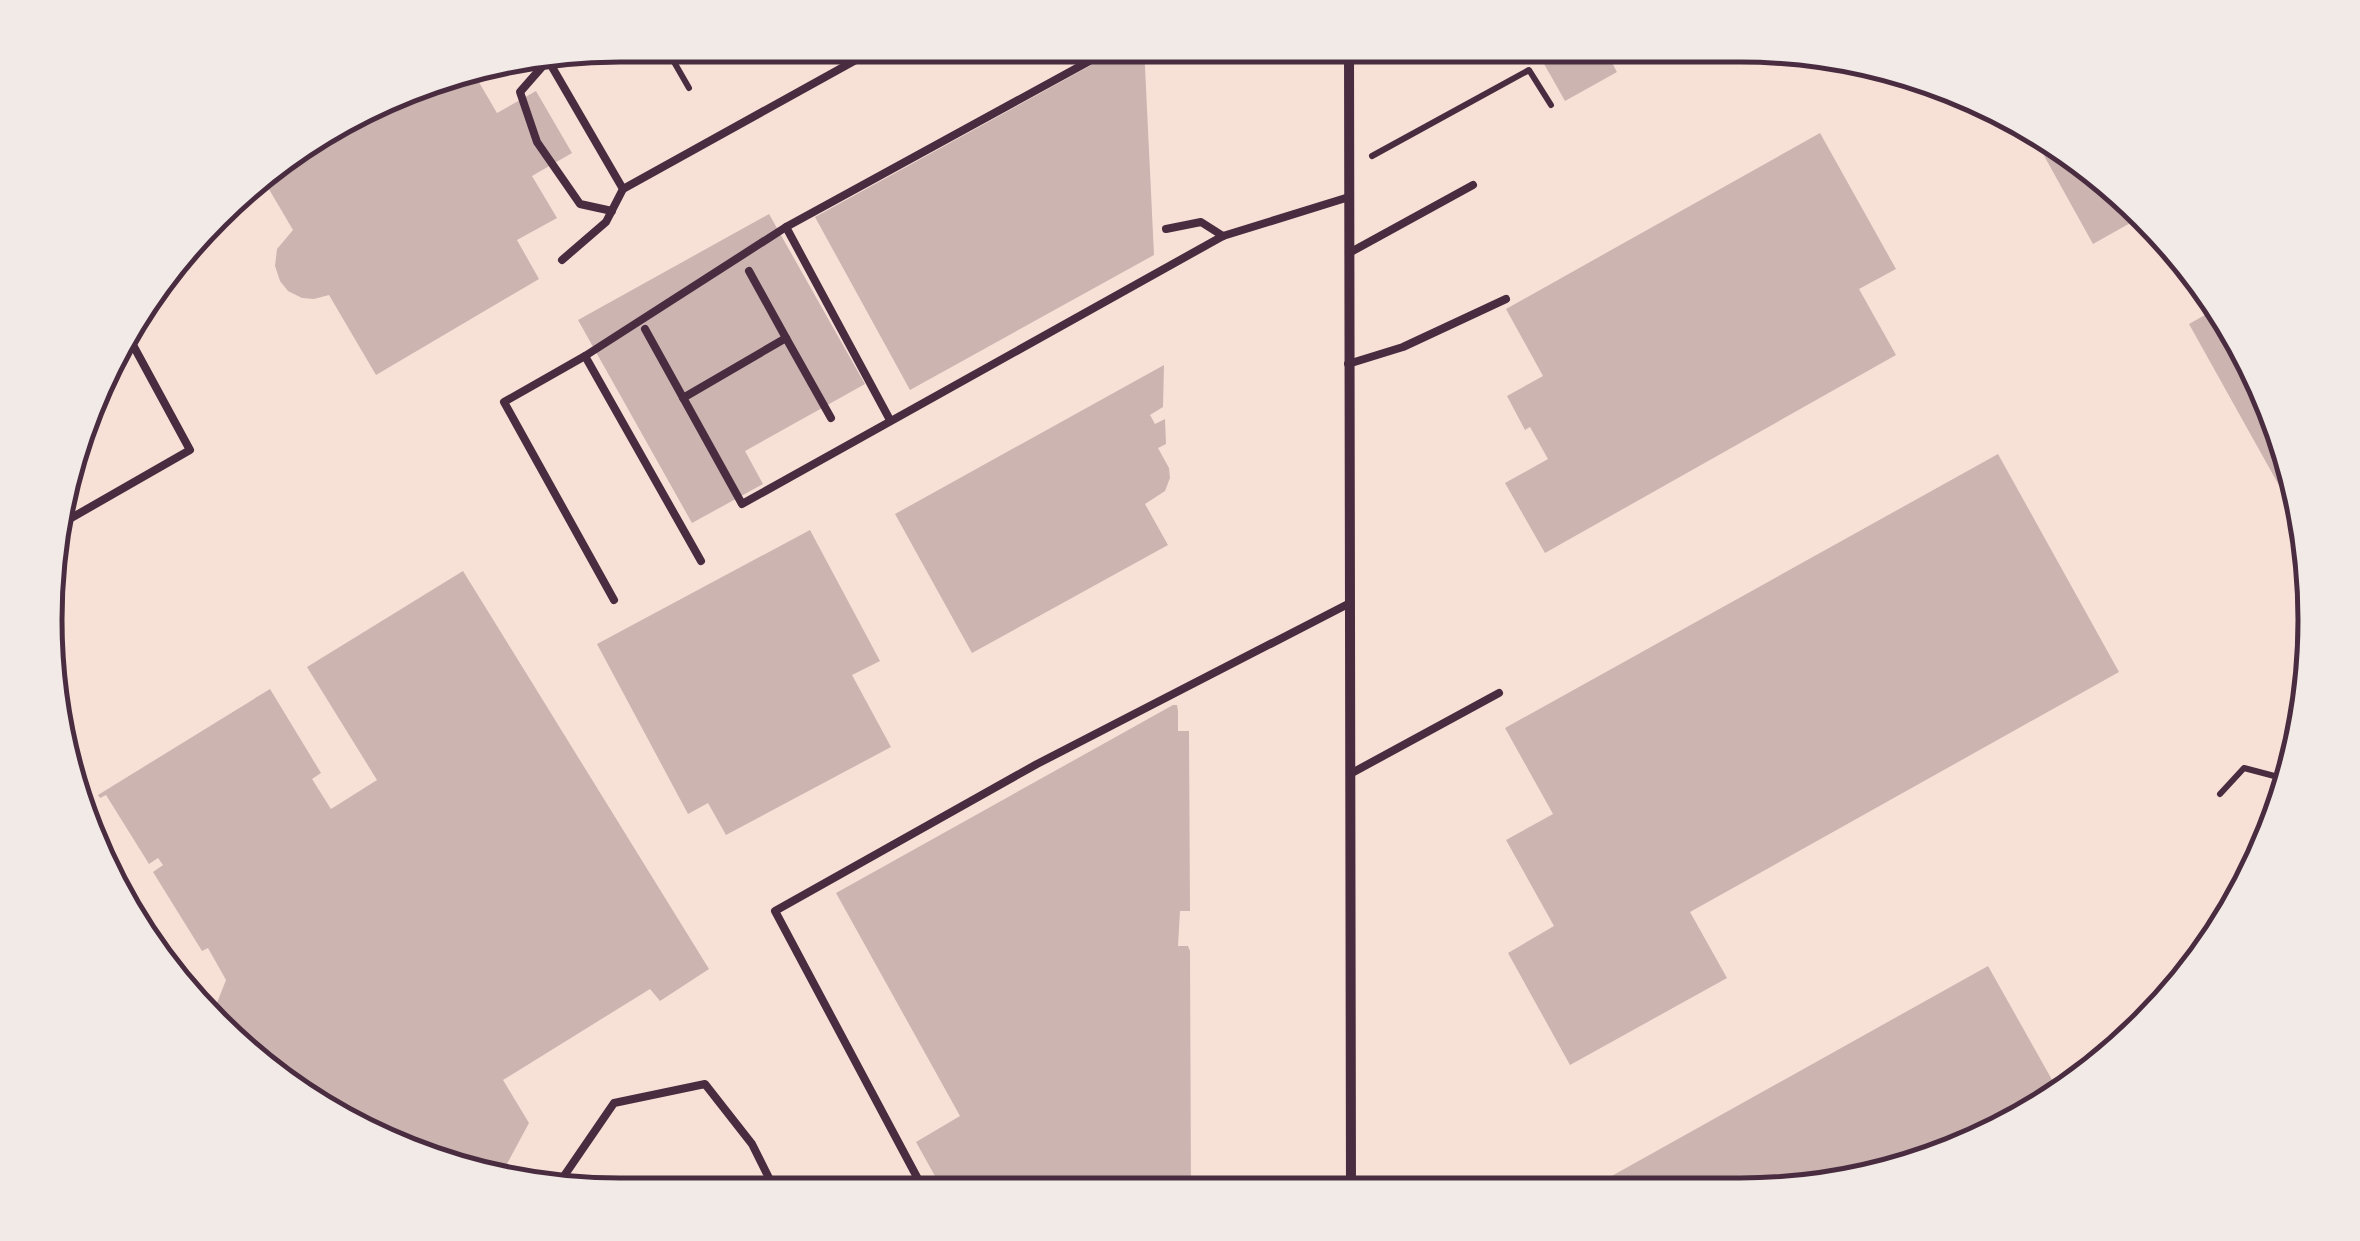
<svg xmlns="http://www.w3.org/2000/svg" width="2360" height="1241" font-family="Lato,sans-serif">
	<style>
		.building { fill: #ccb4b1 }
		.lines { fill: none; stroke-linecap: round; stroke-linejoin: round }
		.path { stroke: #4a2c40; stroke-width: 6 }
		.service { stroke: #4a2c40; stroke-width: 8 }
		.minor { stroke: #4a2c40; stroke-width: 10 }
		.rim { fill: none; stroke: #4a2c40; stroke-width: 5 }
	</style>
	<rect width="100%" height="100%" fill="#f7e1d7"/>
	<!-- building -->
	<g class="building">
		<path d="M 1126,46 L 1144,46 L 1154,255 L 910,390 L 815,217 Z"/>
		<path d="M 1534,46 L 1603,46 L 1617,72 L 1565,101 Z"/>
		<path d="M 473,72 L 497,113 L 536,91 L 572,153 L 532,176 L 557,218 L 517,240 L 539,279 L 376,375 L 329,295 L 314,299 L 302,298 L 288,291 L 280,281 L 275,266 L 277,249 L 293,230 L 260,174 L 270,164 L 425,81 L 433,94 Z"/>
		<path d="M 1820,133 L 1896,269 L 1859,289 L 1896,355 L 1545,553 L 1505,483 L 1548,459 L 1530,427 L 1525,430 L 1507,396 L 1543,376 L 1506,309 Z"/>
		<path d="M 2032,134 L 2071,164 L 2141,217 L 2093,244 Z"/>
		<path d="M 769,214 L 865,384 L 745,451 L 763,484 L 692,523 L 578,320 Z"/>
		<path d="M 2212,311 L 2285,436 L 2295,514 L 2189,324 Z"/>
		<path d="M 1164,365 L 1163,407 L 1150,415 L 1155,424 L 1165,419 L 1166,444 L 1158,448 L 1169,468 L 1170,478 L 1165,491 L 1145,504 L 1168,545 L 972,653 L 895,514 Z"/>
		<path d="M 1998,454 L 2119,672 L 1690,912 L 1727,978 L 1570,1065 L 1508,953 L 1554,926 L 1506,840 L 1553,814 L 1505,728 Z"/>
		<path d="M 810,530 L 880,661 L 852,675 L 891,747 L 726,835 L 708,803 L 688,814 L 597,644 Z"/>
		<path d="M 463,571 L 709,969 L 660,1001 L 650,989 L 503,1080 L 529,1123 L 502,1173 L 365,1136 L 211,1018 L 226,980 L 208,948 L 202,951 L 153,872 L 163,865 L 158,858 L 149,864 L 106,795 L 100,798 L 98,795 L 270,689 L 321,773 L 312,779 L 331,809 L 377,780 L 307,667 Z"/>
		<path d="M 1173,705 L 1177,705 L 1178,711 L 1178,731 L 1189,731 L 1190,911 L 1180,911 L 1178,946 L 1188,946 L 1190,951 L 1191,1193 L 945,1194 L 916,1142 L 960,1116 L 836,893 Z"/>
		<path d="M 1988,966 L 2060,1094 L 1959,1152 L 1815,1191 L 1583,1192 Z"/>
	</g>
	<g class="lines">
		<!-- path -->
		<g class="path">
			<path d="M 670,55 L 689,88"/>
			<path d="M 1372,156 L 1529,70 L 1551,105"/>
			<path d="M 2220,794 L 2244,768 L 2282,778"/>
		</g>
		<!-- service -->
		<g class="service">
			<path d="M 553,56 L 548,60 L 623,189 L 883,45"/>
			<path d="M 548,60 L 520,92 L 537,142 L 580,204 L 612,211"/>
			<path d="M 786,227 L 890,420"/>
			<path d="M 1166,229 L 1201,222 L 1223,236"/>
			<path d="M 1349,253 L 1473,185"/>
			<path d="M 562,260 L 606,222 L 623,189"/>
			<path d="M 749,271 L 786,338"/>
			<path d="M 645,329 L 742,504 L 1223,236 L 1349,197"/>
			<path d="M 585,356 L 504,402 L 614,600"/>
			<path d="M 1348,364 L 1403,347 L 1506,299"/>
			<path d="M 683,398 L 786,338 L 831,418"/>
			<path d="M 59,525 L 190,450 L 127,334"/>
			<path d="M 701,561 L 585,356 L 786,227 L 1117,46"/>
			<path d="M 1350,774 L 1499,693"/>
			<path d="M 568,1191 L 564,1176 L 614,1103 L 705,1084 L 752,1144 L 777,1194"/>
			<path d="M 926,1194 L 775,911 L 1037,764 L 1350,603"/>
		</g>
		<!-- minor -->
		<path class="minor" d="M 1349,46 L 1351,1192"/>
	</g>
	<!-- crop -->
	<path d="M0 0H2360V1241H0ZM620 62H1740A558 558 0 0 1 2298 620V620A558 558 0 0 1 1740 1178H620A558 558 0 0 1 62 620V620A558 558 0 0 1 620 62Z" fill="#f1eae7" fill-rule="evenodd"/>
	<path class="rim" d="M620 62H1740A558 558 0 0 1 2298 620V620A558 558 0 0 1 1740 1178H620A558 558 0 0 1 62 620V620A558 558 0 0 1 620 62Z"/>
</svg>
